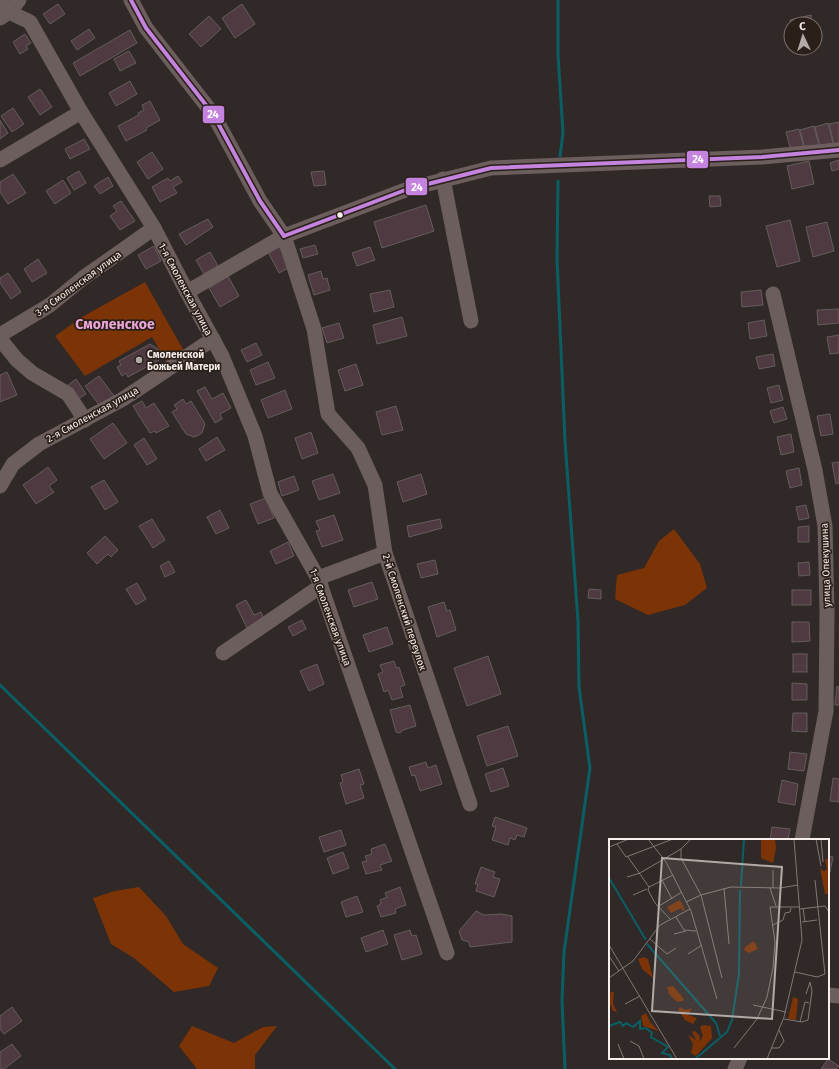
<svg xmlns="http://www.w3.org/2000/svg" width="839" height="1069" font-family="'Fira Sans',sans-serif">
	<style>
		.green { fill: #7c3305 }
		.lines { fill: none; stroke-linecap: round; stroke-linejoin: round }
		.stream { stroke: #0a5f65; stroke-width: 3 }
		.building { fill: #4e3a40; stroke: #645d5d }
		.minor { stroke: #6b5e5d; stroke-width: 15 }
		.bus-1-casing { stroke: #2a1f19; stroke-width: 7 }
		.bus-1 { stroke: #c483df; stroke-width: 4 }
		.bus-dot { fill: #f7efeb; stroke: #2a1f19; stroke-width: 1.5 }
		.poi-dot { fill: #b1aaa6; stroke: #2a1f19; stroke-width: 1.5 }
		.labels { text-anchor: middle; stroke-width: 3.5; stroke-linejoin: round; paint-order: stroke }
		.street-label { font-size: 10px; fill: #f7efeb; stroke: #2a1f19 }
		.poi-label { font-size: 10px; font-weight: bold; fill: #f7efeb; stroke: #2a1f19; text-anchor: start }
		.district-label { font-size: 14px; font-weight: bold; fill: #eaa7d7; stroke: #2a1f19 }
		.inset-river { fill: none; stroke: #0a5f65; stroke-width: 2 }
		.inset-road { fill: none; stroke: #807875; stroke-width: 1 }
		.view { fill: #b1aaa6; fill-opacity: 0.15; stroke: #b1aaa6; stroke-width: 2 }
		.inset-edge { fill: none; stroke: #f7efeb; stroke-width: 2 }
		.line-badge { stroke: #2a1f19; stroke-width: 1.5 }
		.badge-label { font-size: 11px; text-anchor: middle; font-weight: bold; fill: #fff }
	</style>
	<rect width="100%" height="100%" fill="#302927"/>
	<!-- green -->
	<g class="green">
		<path d="M 145,282 L 184,351 L 166,361 L 152,337 L 85,376 L 55,336 L 82,317 Z"/>
		<path d="M 674,529 L 700,564 L 707,588 L 685,605 L 648,615 L 615,599 L 617,575 L 644,568 L 659,541 Z"/>
		<path d="M 139,887 L 166,916 L 183,944 L 218,968 L 209,986 L 174,992 L 134,958 L 111,944 L 93,898 L 115,891 Z"/>
		<path d="M 192,1026 L 234,1043 L 263,1027 L 277,1026 L 255,1055 L 255,1069 L 197,1069 L 179,1046 Z"/>
	</g>
	<g class="lines">
		<!-- stream -->
		<g class="stream">
			<path d="M 558,0 L 558,55 L 563,133 L 560,156"/>
			<path d="M 558,181 L 557,259 L 565,441 L 578,621 L 579,687 L 590,768 L 564,952 L 562,1001 L 565,1069"/>
			<path d="M 0,685 L 395,1069"/>
		</g>
	</g>
	<!-- building -->
	<g class="building">
		<path d="M 58,4 L 65,14 L 50,24 L 43,14 Z"/>
		<path d="M 242,4 L 255,24 L 235,38 L 222,18 Z"/>
		<path d="M 811,15 L 812,24 L 791,24 L 791,26 L 790,20 Z"/>
		<path d="M 209,16 L 221,29 L 201,47 L 189,34 Z"/>
		<path d="M 89,29 L 95,38 L 77,50 L 71,41 Z"/>
		<path d="M 130,30 L 137,43 L 80,76 L 73,63 Z"/>
		<path d="M 25,34 L 31,43 L 26,46 L 28,49 L 20,54 L 13,42 Z"/>
		<path d="M 129,51 L 136,63 L 120,71 L 114,59 Z"/>
		<path d="M 130,81 L 137,94 L 116,106 L 109,93 Z"/>
		<path d="M 40,89 L 52,107 L 40,115 L 28,97 Z"/>
		<path d="M 150,101 L 160,120 L 146,128 L 147,130 L 126,141 L 118,126 L 139,115 L 138,113 L 144,110 L 142,105 Z"/>
		<path d="M 13,108 L 24,124 L 12,132 L 1,116 Z"/>
		<path d="M 0,120 L 8,133 L 0,139 Z"/>
		<path d="M 839,122 L 839,143 L 834,144 L 829,124 Z"/>
		<path d="M 828,123 L 833,143 L 820,146 L 815,127 Z"/>
		<path d="M 814,126 L 819,146 L 805,149 L 800,130 Z"/>
		<path d="M 799,129 L 804,148 L 791,151 L 786,132 Z"/>
		<path d="M 84,139 L 90,149 L 70,159 L 65,149 Z"/>
		<path d="M 152,152 L 163,169 L 148,179 L 137,162 Z"/>
		<path d="M 839,160 L 839,169 L 832,171 L 830,163 Z"/>
		<path d="M 809,161 L 814,184 L 792,189 L 787,166 Z"/>
		<path d="M 79,171 L 86,183 L 74,190 L 67,178 Z"/>
		<path d="M 324,171 L 326,185 L 314,186 L 311,172 Z"/>
		<path d="M 13,174 L 26,193 L 8,204 L 0,192 L 0,182 Z"/>
		<path d="M 178,176 L 182,182 L 173,187 L 177,193 L 160,202 L 152,187 L 168,178 L 170,181 Z"/>
		<path d="M 108,177 L 113,186 L 100,194 L 94,186 Z"/>
		<path d="M 63,180 L 71,193 L 55,204 L 46,191 Z"/>
		<path d="M 709,196 L 720,196 L 721,206 L 710,207 Z"/>
		<path d="M 121,201 L 135,221 L 120,230 L 110,216 L 117,211 L 113,206 Z"/>
		<path d="M 426,205 L 434,231 L 382,248 L 374,222 Z"/>
		<path d="M 208,219 L 213,227 L 186,245 L 179,234 Z"/>
		<path d="M 790,220 L 800,261 L 777,267 L 766,226 Z"/>
		<path d="M 827,222 L 834,251 L 813,257 L 806,227 Z"/>
		<path d="M 315,245 L 318,254 L 303,258 L 300,249 Z"/>
		<path d="M 154,246 L 161,261 L 146,269 L 138,255 Z"/>
		<path d="M 279,246 L 290,267 L 279,273 L 268,252 Z"/>
		<path d="M 370,247 L 375,260 L 357,266 L 352,253 Z"/>
		<path d="M 210,252 L 218,266 L 204,274 L 196,260 Z"/>
		<path d="M 38,259 L 47,273 L 32,282 L 24,269 Z"/>
		<path d="M 321,271 L 323,279 L 327,278 L 330,290 L 314,295 L 308,275 Z"/>
		<path d="M 8,273 L 21,292 L 11,299 L 0,283 L 0,278 Z"/>
		<path d="M 228,276 L 239,296 L 220,307 L 209,288 Z"/>
		<path d="M 390,290 L 394,307 L 374,312 L 370,294 Z"/>
		<path d="M 761,290 L 763,305 L 742,307 L 741,292 Z"/>
		<path d="M 839,309 L 839,323 L 818,325 L 817,310 Z"/>
		<path d="M 402,317 L 407,336 L 377,344 L 373,325 Z"/>
		<path d="M 764,320 L 767,336 L 750,339 L 748,323 Z"/>
		<path d="M 339,323 L 344,338 L 327,343 L 322,328 Z"/>
		<path d="M 839,335 L 839,353 L 830,354 L 827,337 Z"/>
		<path d="M 256,343 L 262,355 L 247,362 L 241,350 Z"/>
		<path d="M 150,344 L 158,349 L 159,360 L 128,377 L 126,373 L 122,376 L 117,367 L 121,365 L 119,361 Z"/>
		<path d="M 773,354 L 775,366 L 759,369 L 756,357 Z"/>
		<path d="M 268,362 L 275,378 L 256,385 L 250,370 Z"/>
		<path d="M 356,364 L 363,385 L 345,391 L 338,370 Z"/>
		<path d="M 7,372 L 17,395 L 0,402 L 0,375 Z"/>
		<path d="M 99,376 L 114,396 L 100,406 L 85,386 Z"/>
		<path d="M 76,379 L 86,394 L 77,400 L 67,386 Z"/>
		<path d="M 779,385 L 783,400 L 771,403 L 767,388 Z"/>
		<path d="M 205,387 L 212,399 L 223,393 L 231,408 L 220,414 L 222,419 L 215,423 L 197,391 Z"/>
		<path d="M 285,390 L 292,409 L 268,418 L 261,400 Z"/>
		<path d="M 183,399 L 186,404 L 191,401 L 205,424 L 202,433 L 199,435 L 194,437 L 186,434 L 172,412 L 177,409 L 174,405 Z"/>
		<path d="M 142,401 L 146,408 L 154,403 L 169,426 L 156,433 L 155,431 L 150,433 L 133,406 Z"/>
		<path d="M 396,406 L 403,430 L 382,435 L 376,412 Z"/>
		<path d="M 783,407 L 787,419 L 774,423 L 770,411 Z"/>
		<path d="M 830,414 L 833,434 L 821,436 L 817,416 Z"/>
		<path d="M 113,423 L 127,443 L 104,459 L 90,439 Z"/>
		<path d="M 311,432 L 318,453 L 302,459 L 295,438 Z"/>
		<path d="M 791,434 L 794,452 L 781,455 L 777,437 Z"/>
		<path d="M 217,437 L 225,450 L 206,461 L 199,449 Z"/>
		<path d="M 144,438 L 157,459 L 147,465 L 134,445 Z"/>
		<path d="M 839,462 L 839,483 L 836,484 L 832,463 Z"/>
		<path d="M 48,467 L 57,480 L 49,486 L 54,492 L 36,504 L 23,485 Z"/>
		<path d="M 799,468 L 802,485 L 790,488 L 786,471 Z"/>
		<path d="M 333,474 L 340,493 L 319,500 L 312,481 Z"/>
		<path d="M 421,474 L 427,494 L 403,502 L 397,482 Z"/>
		<path d="M 294,476 L 299,490 L 282,496 L 278,482 Z"/>
		<path d="M 104,480 L 118,502 L 105,510 L 91,487 Z"/>
		<path d="M 266,498 L 274,518 L 258,524 L 250,504 Z"/>
		<path d="M 806,505 L 809,518 L 799,520 L 796,507 Z"/>
		<path d="M 220,510 L 229,528 L 216,534 L 207,517 Z"/>
		<path d="M 334,515 L 343,540 L 322,547 L 316,531 L 320,530 L 316,521 Z"/>
		<path d="M 152,519 L 165,540 L 153,548 L 139,526 Z"/>
		<path d="M 440,519 L 442,528 L 409,537 L 407,526 Z"/>
		<path d="M 809,526 L 809,542 L 798,542 L 798,527 Z"/>
		<path d="M 105,536 L 118,550 L 111,557 L 108,554 L 97,564 L 87,553 Z"/>
		<path d="M 288,542 L 294,556 L 276,564 L 270,551 Z"/>
		<path d="M 435,560 L 438,574 L 421,578 L 417,564 Z"/>
		<path d="M 169,561 L 175,572 L 165,577 L 160,566 Z"/>
		<path d="M 809,562 L 810,575 L 799,576 L 798,563 Z"/>
		<path d="M 372,582 L 378,599 L 354,607 L 348,590 Z"/>
		<path d="M 137,583 L 146,599 L 136,605 L 126,589 Z"/>
		<path d="M 589,589 L 601,590 L 601,599 L 588,598 Z"/>
		<rect x="792" y="590" width="19" height="15"/>
		<path d="M 246,600 L 254,615 L 261,612 L 264,619 L 247,628 L 236,605 Z"/>
		<path d="M 444,602 L 447,611 L 450,610 L 456,630 L 437,637 L 428,607 Z"/>
		<path d="M 302,620 L 306,629 L 293,636 L 288,627 Z"/>
		<path d="M 792,622 L 809,622 L 810,641 L 792,642 Z"/>
		<path d="M 387,627 L 393,644 L 369,652 L 363,635 Z"/>
		<rect x="793" y="654" width="14" height="18"/>
		<path d="M 488,656 L 501,694 L 467,706 L 454,668 Z"/>
		<path d="M 394,661 L 396,668 L 399,667 L 405,685 L 400,687 L 403,697 L 392,700 L 388,690 L 384,692 L 378,674 L 383,672 L 380,665 Z"/>
		<path d="M 317,664 L 324,684 L 309,691 L 300,671 Z"/>
		<path d="M 792,683 L 807,684 L 807,700 L 792,700 Z"/>
		<path d="M 837,686 L 839,687 L 839,705 L 835,705 Z"/>
		<path d="M 410,705 L 416,726 L 403,730 L 400,733 L 396,732 L 390,710 Z"/>
		<path d="M 793,713 L 807,713 L 807,732 L 792,731 Z"/>
		<path d="M 508,726 L 518,756 L 487,766 L 477,736 Z"/>
		<path d="M 790,752 L 807,754 L 804,771 L 788,769 Z"/>
		<path d="M 426,762 L 428,768 L 436,765 L 442,784 L 420,791 L 415,775 L 412,776 L 409,767 Z"/>
		<path d="M 503,768 L 509,786 L 491,792 L 485,774 Z"/>
		<path d="M 359,769 L 364,784 L 360,785 L 364,798 L 346,804 L 340,783 L 343,782 L 341,775 Z"/>
		<path d="M 833,778 L 839,779 L 839,802 L 830,801 Z"/>
		<path d="M 782,780 L 798,784 L 795,805 L 778,802 Z"/>
		<path d="M 495,817 L 527,828 L 524,837 L 517,835 L 515,840 L 510,838 L 508,845 L 492,840 L 496,827 L 492,826 Z"/>
		<path d="M 772,827 L 790,829 L 788,840 L 770,840 Z"/>
		<path d="M 341,830 L 346,845 L 324,852 L 319,837 Z"/>
		<path d="M 385,844 L 392,861 L 380,865 L 382,870 L 366,874 L 362,862 L 367,861 L 365,856 L 372,854 L 371,849 Z"/>
		<path d="M 343,852 L 349,868 L 333,874 L 327,858 Z"/>
		<path d="M 828,856 L 833,857 L 830,872 L 828,871 Z"/>
		<path d="M 481,867 L 495,872 L 493,877 L 500,879 L 494,897 L 476,891 L 478,884 L 475,884 Z"/>
		<path d="M 400,887 L 406,905 L 395,909 L 396,913 L 381,917 L 377,906 L 381,904 L 380,900 L 387,897 L 385,893 Z"/>
		<path d="M 357,896 L 363,912 L 346,917 L 341,902 Z"/>
		<path d="M 476,911 L 484,915 L 501,914 L 512,916 L 512,942 L 470,947 L 469,942 L 462,940 L 459,931 Z"/>
		<path d="M 383,930 L 388,944 L 366,952 L 361,938 Z"/>
		<path d="M 410,930 L 412,936 L 416,935 L 422,954 L 402,960 L 394,935 Z"/>
		<path d="M 12,1007 L 22,1021 L 4,1034 L 0,1029 L 0,1016 Z"/>
		<path d="M 12,1044 L 21,1056 L 4,1069 L 0,1069 L 0,1052 Z"/>
		<path d="M 828,1059 L 839,1066 L 836,1069 L 821,1069 Z"/>
	</g>
	<g class="lines">
		<!-- minor -->
		<g class="minor">
			<path d="M 131,0 L 146,28 L 213,114 L 260,201 L 284,236 L 314,329 L 328,414 L 358,448 L 375,485 L 385,553 L 470,804"/>
			<path d="M 0,2 L 9,12 L 30,22 L 81,112 L 154,228 L 187,292 L 222,356 L 255,436 L 270,493 L 318,578 L 447,953"/>
			<path d="M 0,18 L 9,12 L 19,0"/>
			<path d="M 0,160 L 81,112"/>
			<path d="M 443,179 L 471,321"/>
			<path d="M 187,292 L 284,236 L 408,189 L 491,168 L 762,157 L 839,150"/>
			<path d="M 773,294 L 815,470 L 825,526 L 827,612 L 826,711 L 802,840"/>
			<path d="M 0,335 L 50,305 L 83,278 L 154,228"/>
			<path d="M 0,339 L 17,360 L 32,373 L 68,394 L 85,420"/>
			<path d="M 0,486 L 13,464 L 39,444 L 123,399 L 213,339"/>
			<path d="M 318,578 L 385,553"/>
			<path d="M 223,653 L 321,586"/>
			<path d="M 828,995 L 839,996"/>
			<path d="M 735,1069 L 740,1058"/>
		</g>
		<!-- bus-1 casing -->
		<g class="bus-1-casing">
			<g id="bus-1">
				<path d="M 131,0 L 146,28 L 213,114 L 260,201 L 284,236"/>
				<path d="M 284,236 L 408,189 L 491,168 L 762,157 L 839,150"/>
			</g>
		</g>
		<!-- bus-1 -->
		<use href="#bus-1" class="bus-1"/>
	</g>
	<!-- markers -->
	<circle class="bus-dot" cx="340" cy="215" r="3.5"/>
	<circle class="poi-dot" cx="139" cy="360" r="4"/>
	<g class="labels">
		<!-- street labels -->
		<g class="street-label">
			<text transform="translate(78 283) rotate(-36)" y="4">3-я Смоленская улица</text>
			<text transform="translate(186 289) rotate(62)" y="4">1-я Смоленская улица</text>
			<text transform="translate(92 414) rotate(-29)" y="4">2-я Смоленская улица</text>
			<text transform="translate(825 565) rotate(-92)" y="4">улица Опекушина</text>
			<text transform="translate(405 612) rotate(72)" y="4">2-й Смоленский переулок</text>
			<text transform="translate(331 617) rotate(70)" y="4">1-я Смоленская улица</text>
		</g>
		<!-- poi labels -->
		<g class="poi-label">
			<text x="147" y="358">Смоленской<tspan x="147" dy="12">Божьей Матери</tspan></text>
		</g>
		<!-- district labels -->
		<g class="district-label">
			<text x="115" y="329">Смоленское</text>
		</g>
	</g>
	<!-- overview -->
	<g transform="translate(609 839)">
		<rect width="220" height="220" fill="#302927"/>
		<path d="M 152,0 L 166,0 L 167,9 L 164,24 L 152,19 ZM 216,20 L 220,20 L 220,55 L 216,55 L 211,29 L 214,32 L 218,31 ZM 71,61 L 76,71 L 74,72 L 72,69 L 62,74 L 58,68 ZM 145,102 L 149,110 L 140,114 L 135,111 L 136,108 ZM 35,118 L 39,120 L 44,139 L 33,130 L 29,120 ZM 64,147 L 75,160 L 74,162 L 68,163 L 60,155 L 58,148 ZM 2,153 L 5,153 L 4,164 L 8,173 L 4,172 L 0,162 ZM 184,158 L 189,160 L 187,181 L 179,180 ZM 71,168 L 76,171 L 83,169 L 79,176 L 88,179 L 84,185 L 76,181 L 69,171 ZM 37,174 L 41,183 L 50,192 L 34,187 L 32,177 ZM 94,186 L 102,187 L 103,199 L 87,217 L 82,214 L 84,205 L 79,196 L 87,201 L 83,193 L 86,192 L 91,197 L 90,203 L 94,197 L 91,188 Z" fill="#7c3305"/>
		<path class="inset-river" d="M 0,39 L 37,101M 132,47 L 135,0M 38,105 L 107,184 L 111,197M 0,187 L 11,183 L 14,187 L 17,184 L 24,188 L 31,182 L 31,190 L 37,189 L 43,194 L 42,198 L 59,208 L 53,214 L 61,216 L 63,220M 86,220 L 118,193 L 123,181 L 130,135 L 131,51"/>
		<path class="inset-road" d="M 39,0 L 57,23 L 82,72 L 108,160M 82,0 L 72,10 L 72,19 L 92,56 L 113,139M 207,0 L 212,27M 212,0 L 214,23M 8,5 L 17,18 L 64,0M 0,8 L 20,0M 19,18 L 40,48 L 39,51 L 46,64 L 61,80M 18,38 L 31,34 L 72,10M 53,41 L 63,60M 40,48 L 64,36M 115,49 L 120,105M 161,49 L 167,67M 164,49 L 164,31M 24,56 L 38,50M 77,63 L 92,56 L 122,48 L 171,49 L 189,46M 50,67 L 73,53M 194,69 L 196,83M 191,70 L 216,67 L 220,73M 67,78 L 75,91 L 87,92M 193,83 L 208,81M 164,86 L 174,81 L 176,74 L 181,73 L 182,69M 65,95 L 77,92M 41,100 L 58,115 L 67,109M 0,106 L 68,220M 79,115 L 93,106M 0,117 L 10,132M 186,133 L 208,138 L 216,135 L 206,41M 0,139 L 24,122 L 51,86 L 81,70M 197,155 L 201,143M 16,165 L 31,157M 144,166 L 177,173M 175,180 L 193,183 L 199,181 L 203,152 L 201,143M 191,183 L 196,163 L 200,164M 21,202 L 30,207 L 35,220M 9,205 L 15,220M 125,209 L 148,180 L 158,158 L 164,129 L 166,103 L 161,68 L 191,68M 162,209 L 170,209 L 175,202 L 170,191M 158,220 L 175,178 L 193,101 L 185,0"/>
		<path class="view" d="M 53,19 L 173,28 L 163,180 L 43,172 Z"/>
		<rect width="220" height="220" class="inset-edge"/>
	</g>
	<g class="line-badge">
		<rect x="202" y="105" width="23" height="19" rx="4" fill="#c483df"/>
		<rect x="686" y="150" width="23" height="19" rx="4" fill="#c483df"/>
		<rect x="405" y="177" width="23" height="19" rx="4" fill="#c483df"/>
	</g>
	<g class="badge-label">
		<text x="213" y="118">24</text>
		<text x="698" y="163">24</text>
		<text x="417" y="191">24</text>
	</g>
	<!-- north arrow -->
	<g transform="translate(803 36) rotate(356)"><circle r="19" fill="#2a1f19" stroke="#7c726d"/>
	<path d="M0-3L7 15L0 10L-7 15Z" fill="#b1aaa6"/>
	<text y="-6" font-size="11" font-weight="bold" text-anchor="middle" fill="#f7efeb">С</text>
	</g>
</svg>
